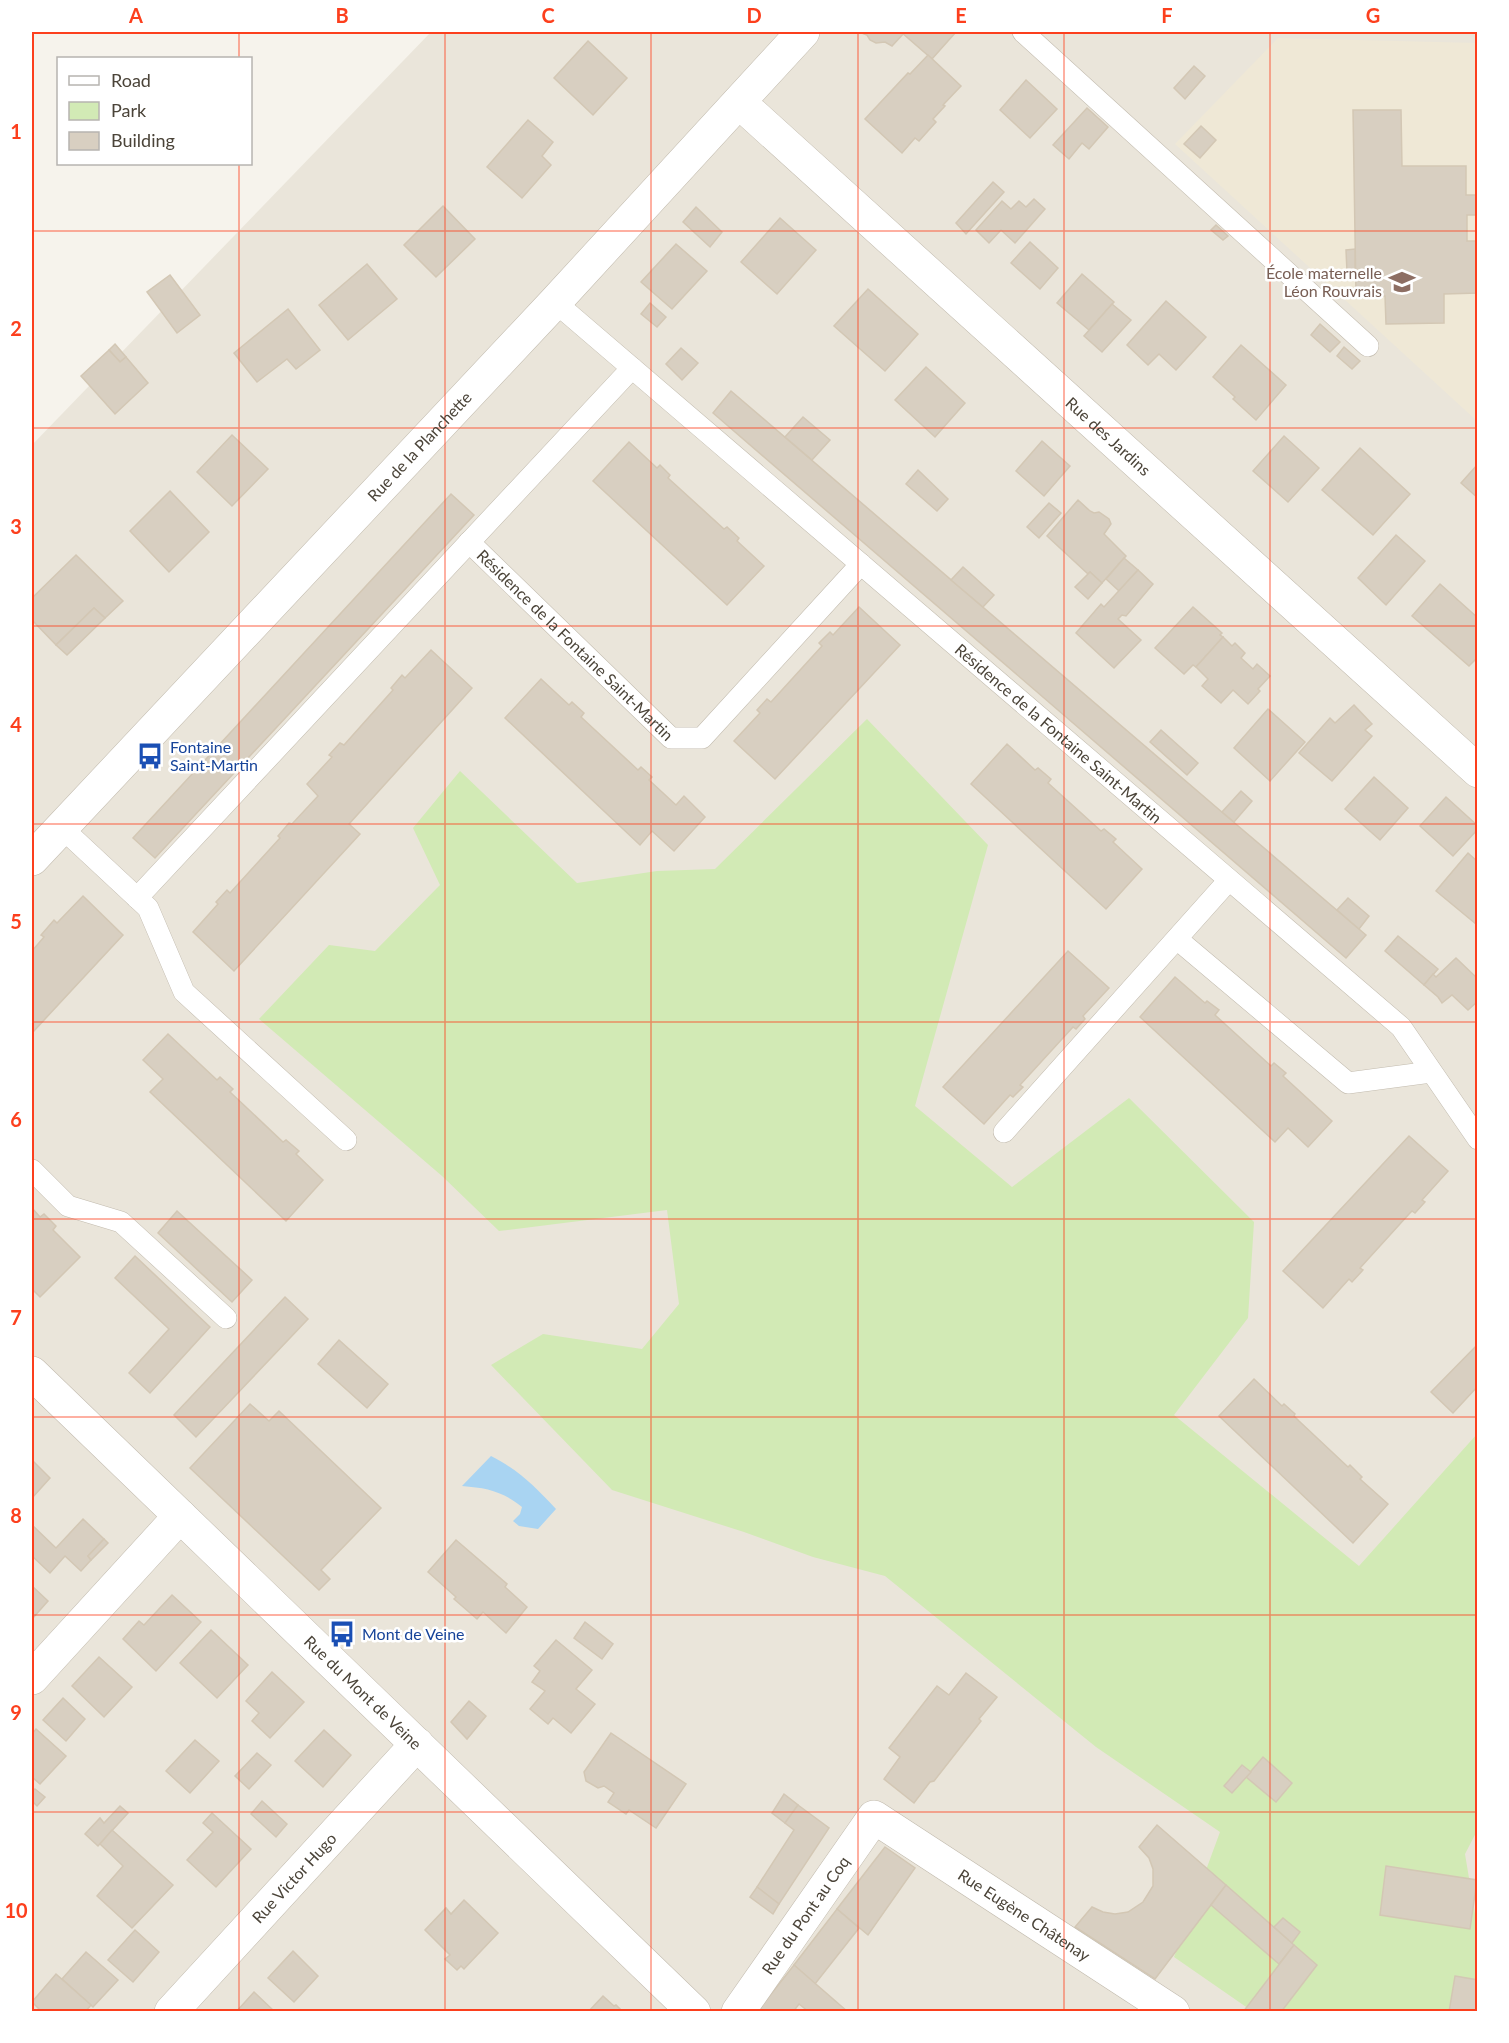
<svg xmlns="http://www.w3.org/2000/svg" width="1509" height="2043" font-family="Lato,sans-serif">
	<style>
		.residential { fill: #eae5da }
		.education { fill: #efe8d6 }
		.green { fill: #d2eab5 }
		.water { fill: #a9d4f2 }
		.building { fill: #d8cfc1; stroke: #d3c7b4; stroke-width: 1.5 }
		.lines { fill: none; stroke-linecap: round; stroke-linejoin: round }
		.lane-casing { stroke: #c2bbae; stroke-width: 22 }
		.street-casing { stroke: #c2bbae; stroke-width: 34 }
		.lane { stroke: #fff; stroke-width: 21 }
		.street { stroke: #fff; stroke-width: 33 }
		.grid { fill: none; stroke: #fc3f1d; stroke-width: 1.5; stroke-opacity: 0.55 }
		.labels { text-anchor: middle; stroke-width: 5; stroke-linejoin: round; paint-order: stroke }
		.education-label { font-size: 16px; fill: #785e54; stroke: #fff; text-anchor: end }
		.street-label { font-size: 16px; fill: #4b4439; stroke: #fff }
		.transit-label { font-size: 16px; fill: #164399; stroke: #fff; text-anchor: start }
		.neatline { fill: none; stroke: #fc3f1d; stroke-width: 2 }
		.grid-label { font-size: 20px; text-anchor: middle; font-weight: bold; fill: #fc3f1d }
	</style>
	<rect width="100%" height="100%" fill="#f6f3ec"/>
	<!-- residential -->
	<path class="residential" d="M 431,32 L 1477,32 L 1477,2011 L 32,2011 L 32,445 Z"/>
	<!-- education -->
	<path class="education" d="M 1278,38 L 1477,43 L 1477,421 L 1175,144 Z"/>
	<!-- green -->
	<path class="green" d="M 867,719 L 988,845 L 915,1106 L 1012,1187 L 1129,1098 L 1254,1222 L 1248,1318 L 1174,1415 L 1359,1566 L 1477,1434 L 1478,1829 L 1465,1854 L 1477,1926 L 1477,2011 L 1252,2011 L 1174,1957 L 1220,1832 L 1096,1747 L 885,1576 L 813,1557 L 744,1532 L 612,1490 L 491,1365 L 543,1334 L 642,1349 L 679,1304 L 667,1210 L 499,1231 L 442,1176 L 259,1019 L 329,945 L 375,951 L 440,885 L 413,828 L 460,771 L 577,883 L 657,871 L 715,869 Z"/>
	<!-- water -->
	<path class="water" d="M 491,1456 C 520,1471 534,1486 556,1509 L 538,1529 L 519,1526 L 513,1521 L 520,1514 L 522,1507 C 502,1491 487,1488 462,1486 Z"/>
	<!-- building -->
	<g class="building">
		<path d="M 859,32 L 901,32 L 904,33 L 892,46 L 885,42 L 876,43 L 870,40 L 867,35 Z"/>
		<path d="M 901,32 L 956,32 L 932,59 Z"/>
		<path d="M 588,41 L 627,78 L 593,115 L 554,78 Z"/>
		<path d="M 928,55 L 961,86 L 943,105 L 945,106 L 933,119 L 936,122 L 919,141 L 915,138 L 902,153 L 865,119 L 908,73 L 910,74 Z"/>
		<path d="M 1194,66 L 1205,76 L 1185,99 L 1174,88 Z"/>
		<path d="M 1026,80 L 1057,109 L 1030,138 L 1000,110 Z"/>
		<path d="M 1087,108 L 1108,127 L 1089,149 L 1082,143 L 1069,159 L 1053,145 Z"/>
		<path d="M 1353,110 L 1401,110 L 1402,166 L 1466,166 L 1466,195 L 1478,195 L 1478,215 L 1467,215 L 1467,241 L 1478,241 L 1478,293 L 1444,294 L 1444,323 L 1386,324 L 1385,296 L 1356,296 Z"/>
		<path d="M 528,120 L 553,142 L 542,156 L 551,165 L 522,198 L 487,167 Z"/>
		<path d="M 1201,126 L 1216,140 L 1200,158 L 1184,144 Z"/>
		<path d="M 993,182 L 1004,192 L 966,234 L 956,223 Z"/>
		<path d="M 1034,199 L 1045,209 L 1015,243 L 1001,230 L 989,243 L 976,230 L 1002,201 L 1011,209 L 1019,201 L 1026,207 Z"/>
		<path d="M 443,206 L 475,239 L 436,277 L 404,245 Z"/>
		<path d="M 696,207 L 722,232 L 710,247 L 683,222 Z"/>
		<path d="M 780,218 L 816,250 L 777,294 L 741,262 Z"/>
		<path d="M 1216,225 L 1228,236 L 1223,240 L 1211,230 Z"/>
		<path d="M 1030,242 L 1058,268 L 1040,289 L 1011,263 Z"/>
		<path d="M 676,244 L 707,271 L 672,309 L 641,282 Z"/>
		<path d="M 1355,249 L 1355,273 L 1347,272 L 1346,250 Z"/>
		<path d="M 367,264 L 397,299 L 348,340 L 319,305 Z"/>
		<path d="M 1082,274 L 1114,302 L 1089,330 L 1057,303 Z"/>
		<path d="M 170,275 L 200,315 L 177,333 L 147,292 Z"/>
		<path d="M 868,289 L 918,334 L 885,371 L 834,326 Z"/>
		<path d="M 1166,301 L 1206,337 L 1176,370 L 1159,354 L 1148,365 L 1127,345 Z"/>
		<path d="M 650,303 L 666,317 L 657,327 L 641,314 Z"/>
		<path d="M 1112,304 L 1131,320 L 1102,352 L 1084,336 Z"/>
		<path d="M 288,309 L 320,350 L 296,369 L 287,359 L 257,382 L 234,353 Z"/>
		<path d="M 1320,324 L 1340,342 L 1330,352 L 1311,335 Z"/>
		<path d="M 115,344 L 126,357 L 120,362 L 109,350 Z"/>
		<path d="M 1241,345 L 1286,385 L 1256,420 L 1233,399 L 1235,397 L 1213,377 Z"/>
		<path d="M 1344,347 L 1360,361 L 1352,369 L 1337,356 Z"/>
		<path d="M 681,348 L 698,363 L 682,380 L 666,364 Z"/>
		<path d="M 109,350 L 120,362 L 126,357 L 148,383 L 115,414 L 81,376 Z"/>
		<path d="M 926,367 L 965,403 L 935,437 L 895,400 Z"/>
		<path d="M 731,391 L 1237,825 L 1366,935 L 1346,958 L 713,413 Z"/>
		<path d="M 803,417 L 830,440 L 812,460 L 785,437 Z"/>
		<path d="M 232,435 L 268,469 L 232,506 L 197,472 Z"/>
		<path d="M 1284,436 L 1319,468 L 1288,502 L 1253,471 Z"/>
		<path d="M 1042,441 L 1070,466 L 1044,496 L 1016,471 Z"/>
		<path d="M 629,442 L 657,468 L 660,465 L 670,475 L 668,478 L 724,529 L 727,527 L 739,538 L 737,541 L 764,566 L 727,605 L 593,481 Z"/>
		<path d="M 1360,448 L 1410,494 L 1373,535 L 1322,490 Z"/>
		<path d="M 1478,464 L 1478,498 L 1461,483 Z"/>
		<path d="M 918,470 L 948,499 L 937,511 L 906,484 Z"/>
		<path d="M 170,491 L 209,532 L 169,572 L 130,531 Z"/>
		<path d="M 451,494 L 474,515 L 155,858 L 133,838 Z"/>
		<path d="M 1078,500 L 1090,511 L 1094,513 L 1099,512 L 1109,519 L 1111,524 L 1104,534 L 1126,556 L 1102,583 L 1090,572 L 1088,574 L 1047,536 Z"/>
		<path d="M 1049,503 L 1061,513 L 1039,538 L 1027,527 Z"/>
		<path d="M 1396,535 L 1425,561 L 1386,605 L 1358,578 Z"/>
		<path d="M 76,555 L 123,601 L 105,618 L 94,608 L 56,645 L 32,620 L 32,598 Z"/>
		<path d="M 1124,558 L 1138,570 L 1119,591 L 1106,579 Z"/>
		<path d="M 963,567 L 994,595 L 983,607 L 951,580 Z"/>
		<path d="M 1138,570 L 1153,584 L 1126,616 L 1122,615 L 1118,619 L 1141,640 L 1114,668 L 1076,633 L 1101,604 L 1104,607 Z"/>
		<path d="M 1090,572 L 1102,583 L 1088,599 L 1075,587 Z"/>
		<path d="M 1440,584 L 1478,618 L 1478,657 L 1469,666 L 1412,616 Z"/>
		<path d="M 859,607 L 900,645 L 775,779 L 734,741 L 760,713 L 757,710 L 767,699 L 771,702 L 822,646 L 819,643 L 830,632 L 833,635 Z"/>
		<path d="M 1193,607 L 1222,633 L 1220,635 L 1223,637 L 1196,667 L 1193,665 L 1184,674 L 1155,648 Z"/>
		<path d="M 94,608 L 105,618 L 67,655 L 56,645 Z"/>
		<path d="M 1223,637 L 1232,646 L 1235,643 L 1245,653 L 1241,658 L 1253,669 L 1257,664 L 1270,676 L 1258,689 L 1260,691 L 1248,704 L 1233,690 L 1221,703 L 1202,686 L 1208,679 L 1196,667 Z"/>
		<path d="M 431,650 L 472,688 L 349,824 L 360,834 L 234,971 L 193,932 L 218,904 L 216,902 L 227,890 L 230,893 L 280,838 L 278,836 L 289,823 L 292,824 L 318,796 L 307,784 L 332,757 L 329,755 L 340,743 L 344,745 L 393,690 L 391,688 L 402,675 L 405,678 Z"/>
		<path d="M 541,679 L 569,705 L 572,702 L 584,713 L 581,717 L 638,770 L 641,767 L 652,777 L 649,780 L 676,805 L 684,796 L 705,817 L 674,851 L 652,831 L 640,845 L 505,718 Z"/>
		<path d="M 1354,705 L 1372,724 L 1365,730 L 1372,736 L 1332,781 L 1299,753 L 1330,718 L 1335,723 Z"/>
		<path d="M 1268,709 L 1305,742 L 1270,781 L 1234,748 Z"/>
		<path d="M 1161,730 L 1198,763 L 1187,775 L 1150,742 Z"/>
		<path d="M 1007,744 L 1035,770 L 1038,768 L 1051,779 L 1048,783 L 1101,831 L 1104,829 L 1116,839 L 1113,842 L 1142,869 L 1106,909 L 971,784 Z"/>
		<path d="M 1374,777 L 1408,808 L 1380,840 L 1345,809 Z"/>
		<path d="M 1241,791 L 1252,801 L 1234,822 L 1222,812 Z"/>
		<path d="M 1446,797 L 1478,826 L 1478,829 L 1453,856 L 1420,826 Z"/>
		<path d="M 1468,853 L 1478,862 L 1476,924 L 1436,891 Z"/>
		<path d="M 83,896 L 123,935 L 32,1033 L 32,951 L 44,937 L 41,935 L 54,920 L 57,923 Z"/>
		<path d="M 1348,898 L 1369,916 L 1359,929 L 1337,910 Z"/>
		<path d="M 1398,936 L 1438,969 L 1424,985 L 1385,951 Z"/>
		<path d="M 1068,951 L 1109,988 L 1083,1016 L 1085,1019 L 1076,1029 L 1073,1027 L 1020,1085 L 1023,1087 L 1013,1097 L 1010,1095 L 984,1124 L 943,1087 Z"/>
		<path d="M 1456,958 L 1478,979 L 1478,1001 L 1468,1010 L 1452,995 L 1442,1003 L 1438,997 L 1424,985 L 1433,974 L 1436,977 Z"/>
		<path d="M 1175,977 L 1205,1003 L 1207,1001 L 1219,1010 L 1215,1015 L 1271,1066 L 1274,1063 L 1286,1073 L 1283,1076 L 1332,1121 L 1308,1147 L 1288,1128 L 1275,1142 L 1140,1017 Z"/>
		<path d="M 168,1034 L 217,1080 L 220,1077 L 233,1089 L 230,1092 L 283,1142 L 286,1140 L 299,1151 L 296,1154 L 323,1180 L 286,1221 L 150,1092 L 163,1079 L 143,1060 Z"/>
		<path d="M 1409,1136 L 1448,1171 L 1422,1200 L 1425,1202 L 1415,1213 L 1412,1211 L 1409,1214 L 1360,1268 L 1363,1270 L 1352,1282 L 1349,1279 L 1323,1308 L 1283,1271 Z"/>
		<path d="M 32,1208 L 40,1217 L 44,1214 L 56,1226 L 53,1230 L 80,1257 L 40,1297 L 32,1289 Z"/>
		<path d="M 177,1211 L 252,1280 L 232,1302 L 158,1233 Z"/>
		<path d="M 135,1256 L 210,1327 L 150,1393 L 129,1373 L 169,1329 L 115,1278 Z"/>
		<path d="M 285,1297 L 308,1319 L 196,1437 L 174,1415 Z"/>
		<path d="M 339,1340 L 388,1384 L 367,1408 L 318,1364 Z"/>
		<path d="M 1478,1344 L 1478,1386 L 1453,1413 L 1431,1392 Z"/>
		<path d="M 1254,1379 L 1282,1406 L 1284,1404 L 1295,1414 L 1294,1416 L 1299,1421 L 1348,1467 L 1350,1465 L 1362,1477 L 1360,1479 L 1388,1504 L 1353,1543 L 1219,1416 Z"/>
		<path d="M 250,1404 L 269,1421 L 279,1411 L 381,1508 L 321,1570 L 330,1579 L 319,1590 L 190,1468 Z"/>
		<path d="M 32,1460 L 50,1478 L 32,1498 Z"/>
		<path d="M 83,1519 L 104,1539 L 88,1556 L 91,1560 L 81,1571 L 65,1556 L 50,1573 L 32,1556 L 32,1525 L 56,1548 Z"/>
		<path d="M 104,1539 L 108,1543 L 91,1560 L 88,1556 Z"/>
		<path d="M 456,1540 L 507,1584 L 505,1587 L 527,1607 L 506,1633 L 483,1612 L 477,1619 L 454,1599 L 456,1597 L 428,1572 Z"/>
		<path d="M 32,1586 L 48,1601 L 32,1619 Z"/>
		<path d="M 172,1595 L 201,1622 L 156,1671 L 123,1639 L 139,1621 L 144,1625 Z"/>
		<path d="M 585,1622 L 613,1644 L 602,1659 L 574,1638 Z"/>
		<path d="M 211,1630 L 248,1665 L 217,1698 L 180,1663 Z"/>
		<path d="M 556,1640 L 592,1670 L 576,1689 L 595,1704 L 571,1733 L 553,1718 L 548,1724 L 530,1709 L 545,1691 L 532,1682 L 540,1671 L 534,1666 Z"/>
		<path d="M 99,1657 L 132,1687 L 104,1717 L 72,1686 Z"/>
		<path d="M 272,1672 L 304,1702 L 270,1738 L 252,1721 L 259,1713 L 246,1701 Z"/>
		<path d="M 966,1673 L 997,1697 L 979,1719 L 981,1721 L 934,1781 L 930,1782 L 914,1803 L 884,1779 L 900,1757 L 889,1748 L 937,1686 L 949,1695 Z"/>
		<path d="M 63,1698 L 85,1719 L 66,1741 L 43,1720 Z"/>
		<path d="M 469,1701 L 486,1716 L 467,1739 L 451,1722 Z"/>
		<path d="M 36,1729 L 66,1756 L 40,1784 L 32,1777 L 32,1734 Z"/>
		<path d="M 324,1730 L 351,1755 L 323,1787 L 295,1761 Z"/>
		<path d="M 611,1733 L 686,1784 L 656,1828 L 629,1810 L 626,1814 L 608,1802 L 614,1793 L 604,1786 L 598,1788 L 586,1781 L 584,1772 Z"/>
		<path d="M 195,1740 L 219,1761 L 190,1793 L 166,1771 Z"/>
		<path d="M 257,1753 L 271,1765 L 249,1789 L 235,1776 Z"/>
		<path d="M 1263,1757 L 1292,1783 L 1276,1802 L 1246,1777 Z"/>
		<path d="M 1242,1765 L 1251,1772 L 1232,1793 L 1224,1786 Z"/>
		<path d="M 35,1789 L 45,1797 L 37,1806 L 32,1801 L 32,1790 Z"/>
		<path d="M 784,1794 L 798,1805 L 785,1823 L 772,1813 Z"/>
		<path d="M 262,1801 L 287,1824 L 276,1837 L 251,1814 Z"/>
		<path d="M 798,1805 L 829,1828 L 779,1904 L 757,1887 L 794,1830 L 785,1823 Z"/>
		<path d="M 120,1806 L 128,1813 L 98,1846 L 85,1834 L 100,1818 L 104,1823 Z"/>
		<path d="M 212,1813 L 251,1849 L 216,1887 L 187,1860 L 213,1832 L 203,1823 Z"/>
		<path d="M 1157,1825 L 1226,1885 L 1155,1979 L 1075,1927 L 1092,1907 L 1103,1912 L 1115,1914 L 1128,1912 L 1143,1902 L 1153,1886 L 1153,1869 L 1149,1858 L 1139,1847 Z"/>
		<path d="M 112,1830 L 173,1885 L 132,1928 L 97,1896 L 123,1866 L 100,1844 Z"/>
		<path d="M 885,1847 L 915,1868 L 868,1935 L 837,1909 Z"/>
		<path d="M 1386,1866 L 1477,1880 L 1470,1929 L 1380,1915 Z"/>
		<path d="M 1226,1885 L 1294,1945 L 1279,1964 L 1211,1905 Z"/>
		<path d="M 757,1887 L 779,1904 L 773,1914 L 750,1897 Z"/>
		<path d="M 464,1900 L 498,1933 L 464,1969 L 461,1966 L 457,1970 L 445,1959 L 450,1955 L 425,1930 L 446,1908 L 451,1914 Z"/>
		<path d="M 837,1909 L 859,1928 L 815,1984 L 794,1965 Z"/>
		<path d="M 1283,1918 L 1300,1932 L 1292,1943 L 1274,1927 Z"/>
		<path d="M 135,1930 L 159,1952 L 133,1982 L 108,1960 Z"/>
		<path d="M 1294,1945 L 1317,1965 L 1281,2012 L 1243,2012 Z"/>
		<path d="M 293,1951 L 318,1976 L 294,2002 L 268,1978 Z"/>
		<path d="M 86,1952 L 118,1980 L 93,2007 L 62,1979 Z"/>
		<path d="M 794,1965 L 848,2012 L 809,2012 L 799,2004 L 793,2012 L 764,2012 L 760,2008 Z"/>
		<path d="M 56,1974 L 91,2005 L 85,2012 L 42,2012 L 32,2002 Z"/>
		<path d="M 1455,1976 L 1478,1980 L 1478,2012 L 1449,2012 Z"/>
		<path d="M 254,1992 L 275,2012 L 236,2012 Z"/>
		<path d="M 603,1996 L 614,2006 L 616,2005 L 623,2012 L 588,2012 Z"/>
	</g>
	<g class="lines">
		<!-- lane casing -->
		<g class="lane-casing">
			<g id="lane">
				<path d="M 1023,32 L 1368,346"/>
				<path id="s1" d="M 555,302 L 1401,1027 L 1478,1139"/>
				<path id="s2" d="M 469,542 L 671,738 L 702,738 L 861,564"/>
				<path d="M 61,827 L 148,908 L 184,992 L 346,1140"/>
				<path d="M 137,898 L 632,368"/>
				<path d="M 1177,939 L 1348,1083 L 1431,1072"/>
				<path d="M 1004,1132 L 1229,880"/>
				<path d="M 32,1170 L 68,1206 L 121,1222 L 226,1318"/>
			</g>
		</g>
		<!-- street casing -->
		<g class="street-casing">
			<g id="street">
				<path id="s3" d="M 739,102 L 1478,771"/>
				<path id="s4" d="M 32,859 L 555,302 L 803,32"/>
				<path id="s5" d="M 32,1373 L 694,2012"/>
				<path d="M 32,1678 L 180,1516"/>
				<path id="s6" d="M 171,2012 L 417,1744"/>
				<path id="s7" d="M 738,2012 L 874,1817 L 1173,2012"/>
			</g>
		</g>
		<!-- lane -->
		<use href="#lane" class="lane"/>
		<!-- street -->
		<use href="#street" class="street"/>
	</g>
	<!-- grid -->
	<path class="grid" d="M 239,32 L 239,58M 445,32 L 445,2012M 651,32 L 651,2012M 858,32 L 858,2012M 1064,32 L 1064,2012M 1270,32 L 1270,2012M 239,164 L 239,2012M 32,231 L 1478,231M 32,428 L 1478,428M 32,626 L 1478,626M 32,824 L 1478,824M 32,1022 L 1478,1022M 32,1219 L 1478,1219M 32,1417 L 1478,1417M 32,1615 L 1478,1615M 32,1812 L 1478,1812"/>
	<!-- icons -->
	<defs>
		<g id="school-bare" transform="scale(2.07)"><path d="M0-5L7-2L0 1L-7-2ZM-4 1L0 2.5L4 1V4Q0 6-4 4Z" fill="#8d6e63" stroke="#fff" stroke-width="2.5" paint-order="stroke"/></g>
		<g id="bus-bare" transform="scale(2.07)"><path d="M-5-6H5V4H4V6H2V4H-2V6H-4V4H-5ZM-3.5-4V0h7V-4ZM-3.5 1.2v1.5H-2V1.2ZM2 1.2v1.5H3.5V1.2Z" fill="#1a4fb4" stroke="#fff" stroke-width="2.5" paint-order="stroke"/></g>
	</defs>
	<g fill-rule="evenodd">
		<use href="#school-bare" x="1402" y="282"/>
		<use href="#bus-bare" x="150" y="756"/>
		<use href="#bus-bare" x="342" y="1634"/>
	</g>
	<g class="labels">
		<!-- education labels -->
		<g class="education-label">
			<text x="1382" y="279">École maternelle<tspan x="1382" dy="18">Léon Rouvrais</tspan></text>
		</g>
		<!-- street labels -->
		<g class="street-label">
			<text dy="6" stroke="none"><textPath href="#s3" startOffset="498">Rue des Jardins</textPath></text>
			<text dy="6" stroke="none"><textPath href="#s4" startOffset="566">Rue de la Planchette</textPath></text>
			<text dy="6" stroke="none"><textPath href="#s2" startOffset="148">Résidence de la Fontaine Saint-Martin</textPath></text>
			<text dy="6" stroke="none"><textPath href="#s1" startOffset="663">Résidence de la Fontaine Saint-Martin</textPath></text>
			<text dy="6" stroke="none"><textPath href="#s5" startOffset="460">Rue du Mont de Veine</textPath></text>
			<text dy="6" stroke="none"><textPath href="#s6" startOffset="182">Rue Victor Hugo</textPath></text>
			<text dy="6" stroke="none"><textPath href="#s7" startOffset="118">Rue du Pont au Coq</textPath></text>
			<text dy="6" stroke="none"><textPath href="#s7" startOffset="417">Rue Eugène Châtenay</textPath></text>
		</g>
		<!-- transit labels -->
		<g class="transit-label">
			<text x="170" y="753">Fontaine<tspan x="170" dy="18">Saint-Martin</tspan></text>
			<text x="362" y="1640">Mont de Veine</text>
		</g>
	</g>
	<!-- border -->
	<rect width="1509" height="2043" fill="none" stroke="#ffffff" stroke-width="66"/>
	<!-- legend -->
	<rect x="57" y="57" width="195" height="108" fill="#ffffff" stroke="#b7b4b0" stroke-width="1.5"/>
	<rect x="69" y="76" width="30" height="9" fill="#ffffff" stroke="#b7b4b0" stroke-width="1.5"/>
	<text x="111" y="87" font-size="18" fill="#4b4439">Road</text>
	<rect x="69" y="102" width="30" height="18" fill="#d2eab5" stroke="#b7b4b0" stroke-width="1.5"/>
	<text x="111" y="117" font-size="18" fill="#4b4439">Park</text>
	<rect x="69" y="132" width="30" height="18" fill="#d8cfc1" stroke="#b7b4b0" stroke-width="1.5"/>
	<text x="111" y="147" font-size="18" fill="#4b4439">Building</text>
	<rect x="33" y="33" width="1443" height="1977" class="neatline"/>
	<g class="grid-label">
		<text x="136" y="23">A</text>
		<text x="342" y="23">B</text>
		<text x="548" y="23">C</text>
		<text x="754" y="23">D</text>
		<text x="961" y="23">E</text>
		<text x="1167" y="23">F</text>
		<text x="1373" y="23">G</text>
		<text x="16" y="139">1</text>
		<text x="16" y="336">2</text>
		<text x="16" y="534">3</text>
		<text x="16" y="732">4</text>
		<text x="16" y="929">5</text>
		<text x="16" y="1127">6</text>
		<text x="16" y="1325">7</text>
		<text x="16" y="1523">8</text>
		<text x="16" y="1720">9</text>
		<text x="16" y="1918">10</text>
	</g>
</svg>
